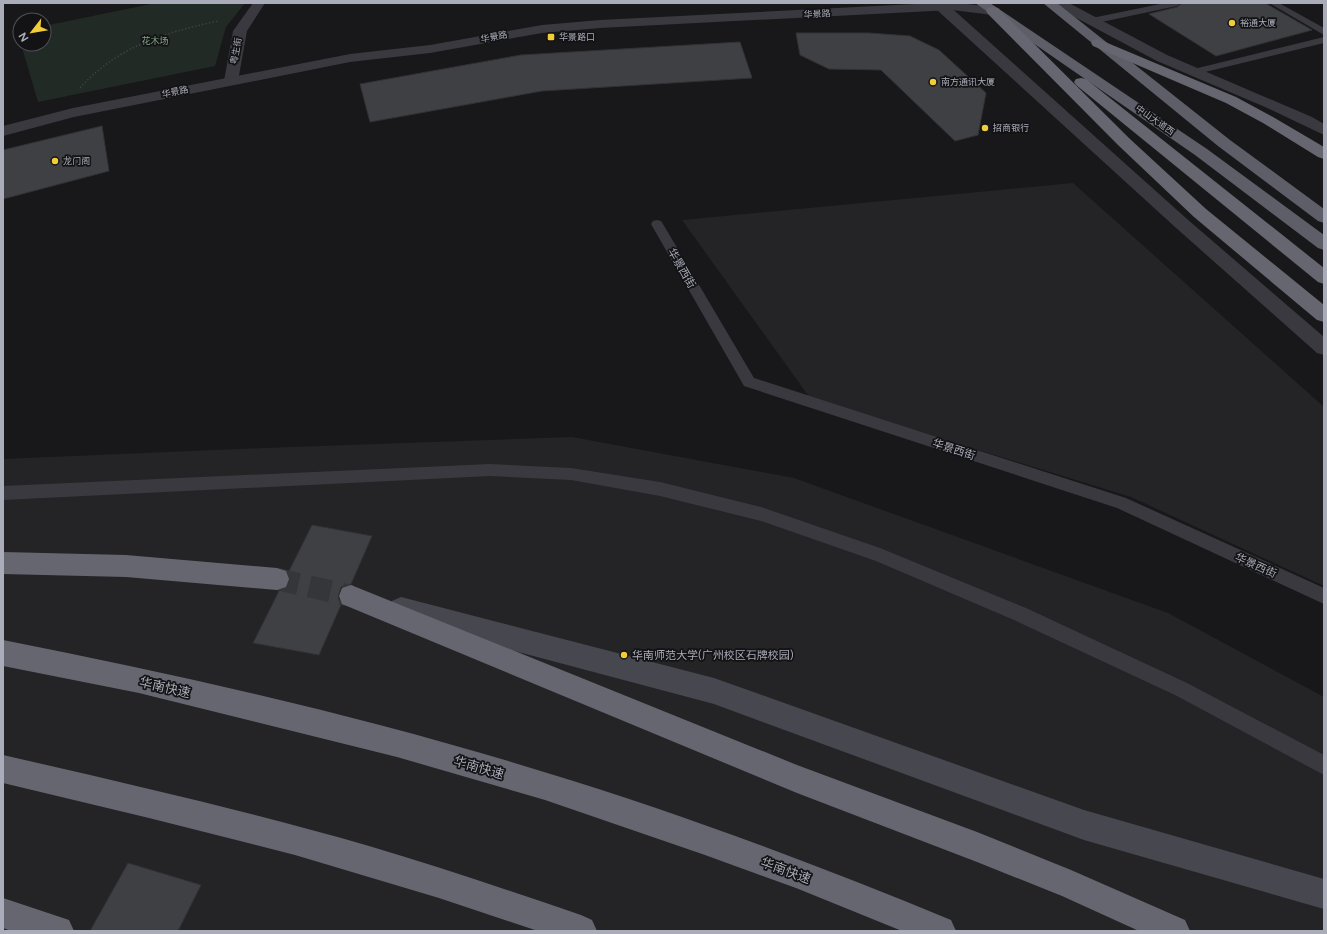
<svg xmlns="http://www.w3.org/2000/svg" width="1327" height="934" font-family="Figtree,'Noto Sans SC',sans-serif">
	<style>
		.built { fill: #242427 }
		.green { fill: #212a24 }
		.building { fill: #3f4044; stroke: #323236 }
		.lines { fill: none; stroke-linecap: round; stroke-linejoin: round }
		.motorway-tunnel { stroke: #35363a; stroke-width: 22; stroke-dasharray: 22 11; stroke-linecap: butt }
		.path { stroke: #3f4046; stroke-width: 1.5; stroke-dasharray: 1.5 2; stroke-linecap: butt }
		.service { fill: #39393f; fill-rule: evenodd }
		.minor { fill: #39393f; fill-rule: evenodd }
		.tertiary { fill: #39393f; fill-rule: evenodd }
		.secondary { fill: #47474f; fill-rule: evenodd }
		.trunk { fill: #5d5e67; fill-rule: evenodd }
		.motorway { fill: #656670; fill-rule: evenodd }
		.poi-dot { fill: #f1cd39; stroke: #131315; stroke-width: 1.5 }
		.labels { text-anchor: middle; stroke-width: 3.5; stroke-linejoin: round; paint-order: stroke }
		.far-street-label { font-size: 9px; fill: #aaacb9; stroke: #131315 }
		.far-poi-label { font-size: 9px; fill: #aaacb9; stroke: #131315; text-anchor: start }
		.far-park-label { font-size: 9px; fill: #81a488; stroke: #131315 }
		.street-label { font-size: 11px; fill: #aaacb9; stroke: #131315 }
		.poi-label { font-size: 11px; fill: #aaacb9; stroke: #131315; text-anchor: start }
		.near-street-label { font-size: 13px; fill: #aaacb9; stroke: #131315 }
	</style>
	<rect width="100%" height="100%" fill="#18181a"/>
	<!-- built -->
	<g class="built">
		<path d="M 1073,183 L 1324,407 L 1324,586 L 1131,497 L 810,398 L 682,220 Z"/>
		<path d="M 572,437 L 794,478 L 1168,613 L 1324,697 L 1324,931 L 3,931 L 3,459 L 264,448 Z"/>
	</g>
	<!-- green -->
	<path class="green" d="M 170,3 L 245,3 L 226,27 L 215,66 L 38,102 L 21,44 L 44,44 L 44,26 L 151,4 Z"/>
	<!-- building -->
	<g class="building">
		<path d="M 1182,3 L 1265,3 L 1312,30 L 1216,56 L 1149,14 L 1177,7 Z"/>
		<path d="M 796,33 L 869,33 L 910,36 L 939,50 L 986,93 L 978,135 L 955,141 L 881,70 L 829,69 L 800,55 Z"/>
		<path d="M 740,42 L 752,78 L 542,91 L 370,122 L 360,84 L 521,55 Z"/>
		<path d="M 102,126 L 109,171 L 3,199 L 3,150 Z"/>
		<path d="M 312,525 L 372,536 L 351,584 L 341,587 L 338,597 L 341,605 L 319,655 L 253,643 L 279,591 L 287,588 L 290,580 L 288,573 Z"/>
		<path d="M 128,863 L 201,885 L 178,931 L 90,931 Z"/>
	</g>
	<g class="lines">
		<!-- motorway-tunnel -->
		<path class="motorway-tunnel" d="M 277,579 L 351,596"/>
		<!-- path -->
		<path class="path" d="M 80,88 C 118,46 164,33 218,21"/>
		<!-- service -->
		<g class="service">
			<path d="M 1165,3 L 1181,3 L 1177,6 L 1092,24 L 1087,21 L 1092,18 Z"/>
			<path d="M 1269,3 L 1279,3 L 1324,28 L 1324,35 Z"/>
			<path d="M 1324,37 L 1324,43 L 1193,75 L 1188,72 L 1190,70 Z"/>
			<path d="M 657,220 L 661,221 L 663,224 L 754,378 L 1126,498 L 1324,588 L 1324,604 L 1117,508 L 744,386 L 651,224 L 653,221 Z"/>
			<path d="M 490,464 L 571,468 L 660,482 L 761,507 L 880,548 L 1026,608 L 1187,683 L 1324,755 L 1324,775 L 1175,695 L 1014,620 L 876,561 L 761,521 L 660,496 L 571,480 L 490,476 L 3,500 L 3,486 Z"/>
		</g>
		<!-- minor -->
		<g class="minor">
			<path d="M 253,3 L 265,3 L 247,31 L 238,81 L 236,84 L 231,85 L 226,84 L 224,81 L 233,31 Z"/>
			<path d="M 942,3 L 947,4 L 1187,219 L 1324,337 L 1324,355 L 1317,353 L 1175,227 L 937,10 L 936,7 L 937,4 Z"/>
		</g>
		<!-- tertiary -->
		<g class="tertiary">
			<path d="M 935,3 L 959,3 L 993,7 L 998,8 L 1000,11 L 998,14 L 993,15 L 952,10 L 600,28 L 542,33 L 430,53 L 350,62 L 74,117 L 3,136 L 3,126 L 73,108 L 350,54 L 430,45 L 542,25 L 600,20 Z"/>
			<path d="M 1053,3 L 1069,3 L 1167,55 L 1312,117 L 1324,124 L 1324,135 L 1265,107 L 1157,61 L 1054,6 Z"/>
		</g>
		<!-- secondary -->
		<path class="secondary" d="M 401,597 L 714,678 L 1084,810 L 1324,879 L 1324,909 L 1084,840 L 714,704 L 401,621 L 392,617 L 389,609 L 392,601 Z"/>
		<!-- trunk -->
		<g class="trunk">
			<path d="M 975,3 L 990,3 L 1207,149 L 1324,235 L 1324,250 L 1318,248 L 1195,155 Z"/>
			<path d="M 1043,3 L 1057,3 L 1230,140 L 1324,209 L 1324,223 L 1318,221 L 1218,146 Z"/>
		</g>
		<!-- motorway -->
		<g class="motorway">
			<path d="M 993,7 L 998,8 L 1130,139 L 1206,209 L 1324,305 L 1324,322 L 1317,320 L 1194,217 L 1118,145 L 988,14 L 986,11 L 988,8 Z"/>
			<path d="M 1098,39 L 1236,97 L 1273,117 L 1324,147 L 1324,159 L 1318,157 L 1263,123 L 1226,103 L 1093,46 L 1091,43 L 1093,40 Z"/>
			<path d="M 1081,78 L 1086,79 L 1324,268 L 1324,284 L 1318,282 L 1076,85 L 1074,82 L 1076,79 Z"/>
			<path d="M 3,552 L 126,555 L 277,568 L 286,571 L 289,579 L 286,587 L 277,590 L 126,577 L 3,574 Z"/>
			<path d="M 351,585 L 797,765 L 977,832 L 1071,870 L 1185,920 L 1190,931 L 1139,931 L 1062,896 L 977,862 L 797,793 L 342,604 L 339,596 L 342,588 Z"/>
			<path d="M 3,640 C 185,676 367,717 544,772 C 682,814 818,865 951,920 L 956,931 L 902,931 L 796,888 L 705,855 L 545,800 L 397,757 L 139,693 L 3,666 Z"/>
			<path d="M 3,755 C 125,783 248,811 369,846 C 440,867 511,891 581,915 L 592,920 L 597,931 L 538,931 L 439,898 L 295,855 L 149,818 L 3,783 Z"/>
			<path d="M 3,898 L 69,920 L 74,931 L 11,931 L 3,928 Z"/>
		</g>
	</g>
	<!-- markers -->
	<g class="poi-dot">
		<circle cx="1232" cy="23" r="4"/>
		<rect x="547" y="33" width="8" height="8" rx="2"/>
		<circle cx="933" cy="82" r="4"/>
		<circle cx="985" cy="128" r="4"/>
		<circle cx="55" cy="161" r="4"/>
		<circle cx="624" cy="655" r="4"/>
	</g>
	<g class="labels">
		<!-- far-street labels -->
		<g class="far-street-label">
			<text transform="translate(817 14) rotate(-3)" y="3">华景路</text>
			<text transform="translate(494 37) rotate(-11)" y="3">华景路</text>
			<text transform="translate(236 51) rotate(-80)" y="3">粤生街</text>
			<text transform="translate(175 92) rotate(-12)" y="3">华景路</text>
			<text transform="translate(1155 120) rotate(35)" y="3">中山大道西</text>
		</g>
		<!-- far-poi labels -->
		<g class="far-poi-label">
			<text x="1240" y="26">裕通大厦</text>
			<text x="559" y="40">华景路口</text>
			<text x="941" y="85">南方通讯大厦</text>
			<text x="993" y="131">招商银行</text>
			<text x="63" y="164">龙门阁</text>
		</g>
		<!-- far-park labels -->
		<g class="far-park-label">
			<text x="155" y="44">花木场</text>
		</g>
		<!-- street labels -->
		<g class="street-label">
			<text transform="translate(682 268) rotate(60)" y="4">华景西街</text>
			<text transform="translate(954 449) rotate(18)" y="4">华景西街</text>
			<text transform="translate(1256 565) rotate(24)" y="4">华景西街</text>
		</g>
		<!-- poi labels -->
		<g class="poi-label">
			<text x="632" y="659">华南师范大学(广州校区石牌校园)</text>
		</g>
		<!-- near-street labels -->
		<g class="near-street-label">
			<text transform="translate(165 687) rotate(13)" y="5">华南快速</text>
			<text transform="translate(479 767) rotate(16)" y="5">华南快速</text>
			<text transform="translate(786 870) rotate(20)" y="5">华南快速</text>
		</g>
	</g>
	<!-- border -->
	<rect width="1327" height="934" fill="none" stroke="#aaacb9" stroke-width="8"/>
	<!-- north arrow -->
	<g transform="translate(32 32) rotate(239)"><circle r="19" fill="#131315" stroke="#4f5057"/>
	<path d="M0-3L7 15L0 10L-7 15Z" fill="#f1cd39"/>
	<text y="-6" font-size="11" font-weight="bold" text-anchor="middle" fill="#aaacb9">N</text>
	</g>
</svg>
